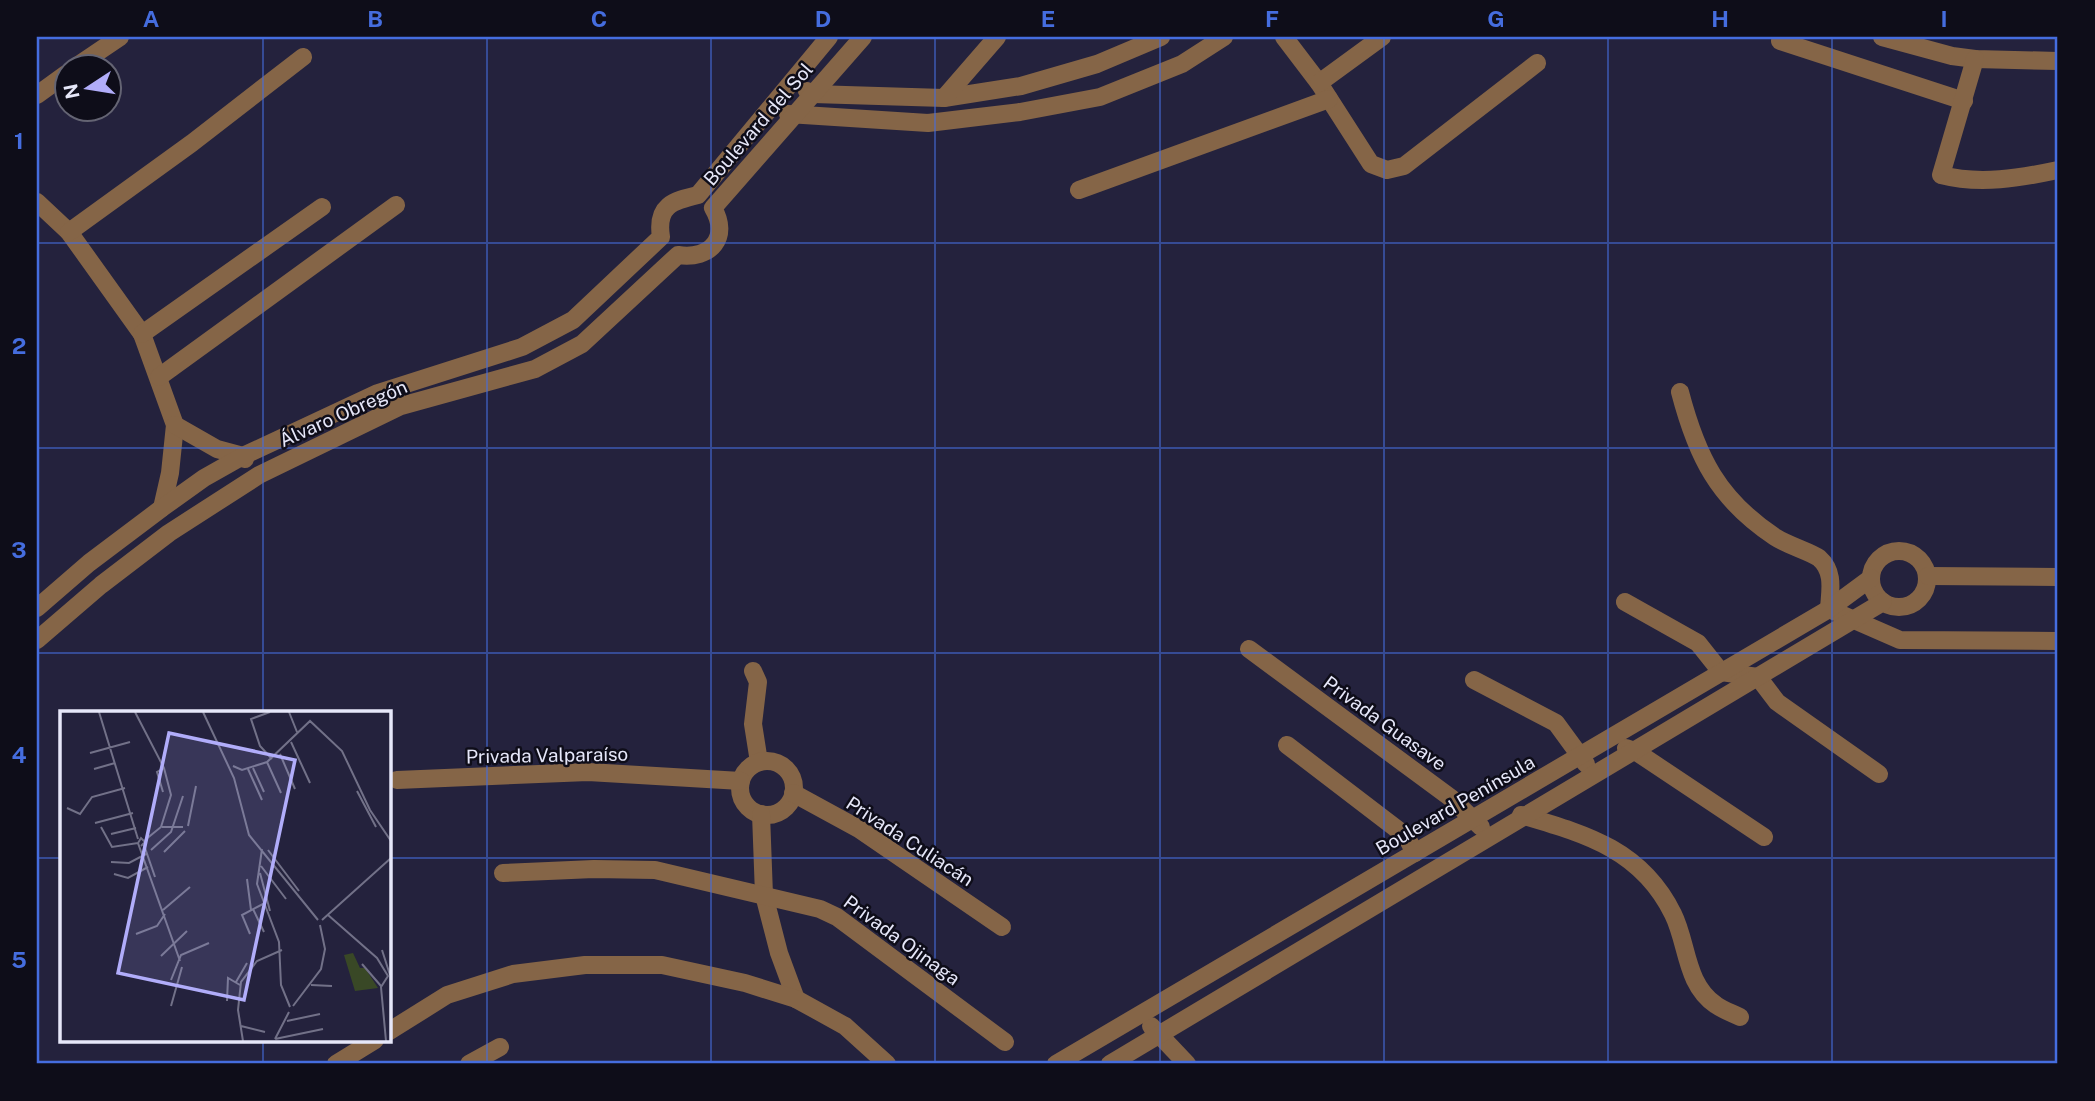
<svg xmlns="http://www.w3.org/2000/svg" width="2095" height="1101" font-family="'Public Sans',sans-serif">
	<style>
		.lines { fill: none; stroke-linecap: round; stroke-linejoin: round }
		.street { stroke: #856547; stroke-width: 18 }
		.grid { fill: none; stroke: #456ddf; stroke-width: 2; stroke-opacity: 0.55 }
		.labels { text-anchor: middle; stroke-width: 5; stroke-linejoin: round; paint-order: stroke }
		.street-label { font-size: 19px; fill: #e6e7f9; stroke: #0e0d19 }
		.inset-road { fill: none; stroke: #727188; stroke-width: 2 }
		.view { fill: #b1adfa; fill-opacity: 0.15; stroke: #b1adfa; stroke-width: 3.5 }
		.inset-edge { fill: none; stroke: #e6e7f9; stroke-width: 3.5 }
		.neatline { fill: none; stroke: #456ddf; stroke-width: 2.5 }
		.grid-label { font-size: 23px; text-anchor: middle; font-weight: bold; fill: #456ddf }
	</style>
	<rect width="100%" height="100%" fill="#24223d"/>
	<g class="lines">
		<!-- street -->
		<g class="street">
			<path d="M 1284,37 L 1319,83 L 1371,164 L 1387,170 L 1404,166 L 1537,63"/>
			<path d="M 1882,37 L 1952,56 L 1975,59 L 2058,61"/>
			<path d="M 1780,41 L 1964,101"/>
			<path d="M 1975,59 L 1941,175 C 1980,185 2020,178 2058,170"/>
			<path d="M 77,66 L 120,37"/>
			<path d="M 1319,83 L 1382,37"/>
			<path d="M 807,91 L 813,94 L 944,98 L 1021,86 L 1097,64 L 1161,37"/>
			<path d="M 37,95 L 66,74"/>
			<path d="M 944,98 L 997,37"/>
			<path d="M 788,114 L 928,123 L 1020,112 L 1100,97 L 1182,64 L 1224,37"/>
			<path d="M 1079,190 L 1329,99"/>
			<path d="M 37,202 L 69,232 L 142,334 L 175,425 L 170,473 L 162,508"/>
			<path d="M 69,232 L 192,143 L 303,57"/>
			<path d="M 142,334 L 322,207"/>
			<path d="M 159,377 L 396,205"/>
			<path d="M 1680,392 C 1697,457 1718,499 1775,537 C 1787,545 1811,552 1819,558 C 1835,572 1830,591 1829,609 L 1900,640 L 2058,641"/>
			<path d="M 175,425 L 217,449 L 243,456 L 245,459"/>
			<circle cx="1899" cy="579" r="28"/>
			<path d="M 1928,576 L 2058,577"/>
			<path d="M 1625,602 L 1698,643 L 1721,672 L 1758,677 L 1777,702 L 1879,774"/>
			<path d="M 37,608 L 89,563 L 162,508 L 204,478 L 243,456 L 378,393 L 522,347 L 573,320 L 661,237 C 656,205 673,201 698,195 L 829,37"/>
			<path d="M 37,640 L 101,585 L 169,533 L 259,475 L 401,406 L 535,369 L 582,344 L 678,255 C 711,260 730,237 713,208 L 863,37"/>
			<path d="M 1249,649 L 1451,798 L 1481,827"/>
			<path d="M 753,671 L 758,682 L 753,724 L 759,762"/>
			<path d="M 1474,680 L 1556,723 L 1586,764"/>
			<path d="M 1287,745 L 1406,836 L 1415,853"/>
			<path d="M 1626,748 L 1635,751 L 1764,837"/>
			<circle cx="767" cy="788" r="27"/>
			<path d="M 397,780 L 588,772 L 741,781"/>
			<path d="M 793,793 L 859,829 L 1002,927"/>
			<path d="M 761,814 L 764,895 L 779,953 L 796,999"/>
			<path d="M 1521,815 C 1585,834 1641,849 1673,914 C 1688,944 1685,984 1716,1005 C 1723,1010 1732,1013 1740,1017"/>
			<path d="M 503,873 L 594,869 L 655,870 L 820,909 L 837,917 L 1005,1042"/>
			<path d="M 1151,1026 L 1187,1064"/>
			<path d="M 388,1032 L 447,995 L 513,974 L 585,965 L 662,965 L 745,983 L 796,999 L 845,1026 L 887,1064"/>
			<path d="M 336,1064 L 375,1040"/>
			<path d="M 469,1064 L 500,1047"/>
			<path d="M 1056,1064 L 1829,609 L 1871,578"/>
			<path d="M 1110,1064 L 1883,602"/>
		</g>
	</g>
	<!-- grid -->
	<path class="grid" d="M 263,37 L 263,712M 487,37 L 487,1064M 711,37 L 711,1064M 935,37 L 935,1064M 1160,37 L 1160,1064M 1384,37 L 1384,1064M 1608,37 L 1608,1064M 1832,37 L 1832,1064M 37,243 L 2058,243M 37,448 L 2058,448M 37,653 L 2058,653M 37,858 L 61,858M 388,858 L 2058,858M 263,1040 L 263,1064"/>
	<g class="labels">
		<!-- street labels -->
		<g class="street-label">
			<text transform="translate(758 124) rotate(-49)" y="7">Boulevard del Sol</text>
			<text transform="translate(343 413) rotate(-24)" y="7">Álvaro Obregón</text>
			<text transform="translate(1385 723) rotate(36)" y="7">Privada Guasave</text>
			<text transform="translate(547 755) rotate(-1)" y="7">Privada Valparaíso</text>
			<text transform="translate(1455 805) rotate(-30)" y="7">Boulevard Península</text>
			<text transform="translate(910 841) rotate(33)" y="7">Privada Culiacán</text>
			<text transform="translate(902 940) rotate(36)" y="7">Privada Ojinaga</text>
		</g>
	</g>
	<!-- overview -->
	<g transform="translate(60 711)">
		<rect width="331" height="331" fill="#24223d"/>
		<path d="M 293,242 L 300,257 L 305,257 L 318,277 L 295,280 L 284,244 Z" fill="#394826"/>
		<path class="inset-road" d="M 39,1 L 78,128M 75,1 L 104,57 L 111,84 L 101,116 L 85,129M 143,1 L 174,67 L 189,124 L 258,209M 210,1 L 191,8 L 200,35 L 212,48M 229,1 L 237,21M 231,31 L 250,72M 30,42 L 70,31M 220,43 L 235,78M 207,51 L 221,82M 173,55 L 182,59 L 207,51 L 250,10 L 282,40 L 310,99 L 331,130M 193,57 L 204,81M 34,58 L 55,52M 188,58 L 202,89M 297,80 L 316,116M 103,81 L 97,61 L 104,57M 7,97 L 20,103 L 32,86 L 65,77M 35,112 L 73,102M 128,115 L 136,75M 41,116 L 52,136 L 78,132M 102,116 L 123,116M 51,123 L 76,117M 84,134 L 95,166M 81,135 L 85,131 L 81,127 L 78,132 L 120,250M 202,138 L 197,173 L 219,231 L 221,274 L 230,296M 91,139 L 111,121 L 123,85M 208,139 L 239,180M 104,141 L 125,120M 51,151 L 69,152 L 86,143M 201,155 L 226,188M 200,162 L 210,200M 54,163 L 68,167 L 88,156M 187,168 L 191,199M 193,198 L 204,221M 103,199 L 130,176M 268,204 L 317,247 L 328,265 L 321,276 L 326,330M 262,209 L 331,147M 76,223 L 97,215 L 105,203M 190,223 L 182,204 L 205,192M 322,239 L 330,264M 101,245 L 127,220M 302,253 L 321,275M 111,269 L 121,244 L 149,232M 176,271 L 187,252M 251,274 L 272,275M 167,290 L 168,267 L 180,274M 111,295 L 122,256M 233,295 L 261,258 L 265,238 L 260,214M 227,310 L 260,303M 181,315 L 205,321M 215,328 L 263,318M 215,328 L 229,301M 183,330 L 178,299 L 181,271 L 197,250 L 222,239"/>
		<path class="view" d="M 109,22 L 235,49 L 184,289 L 58,262 Z"/>
		<rect width="331" height="331" class="inset-edge"/>
	</g>
	<!-- border -->
	<rect width="2095" height="1101" fill="none" stroke="#0e0d19" stroke-width="77"/>
	<!-- north arrow -->
	<g transform="translate(88 88) rotate(258)"><circle r="33" fill="#0e0d19" stroke="#646473" stroke-width="2"/>
	<path d="M0-5L12 26L0 18L-12 26Z" fill="#b1adfa"/>
	<text y="-10" font-size="19" font-weight="bold" text-anchor="middle" fill="#e6e7f9">N</text>
	</g>
	<rect x="38" y="38" width="2018" height="1024" class="neatline"/>
	<g class="grid-label">
		<text x="151" y="27">A</text>
		<text x="375" y="27">B</text>
		<text x="599" y="27">C</text>
		<text x="823" y="27">D</text>
		<text x="1048" y="27">E</text>
		<text x="1272" y="27">F</text>
		<text x="1496" y="27">G</text>
		<text x="1720" y="27">H</text>
		<text x="1944" y="27">I</text>
		<text x="19" y="149">1</text>
		<text x="19" y="354">2</text>
		<text x="19" y="558">3</text>
		<text x="19" y="763">4</text>
		<text x="19" y="968">5</text>
	</g>
</svg>
